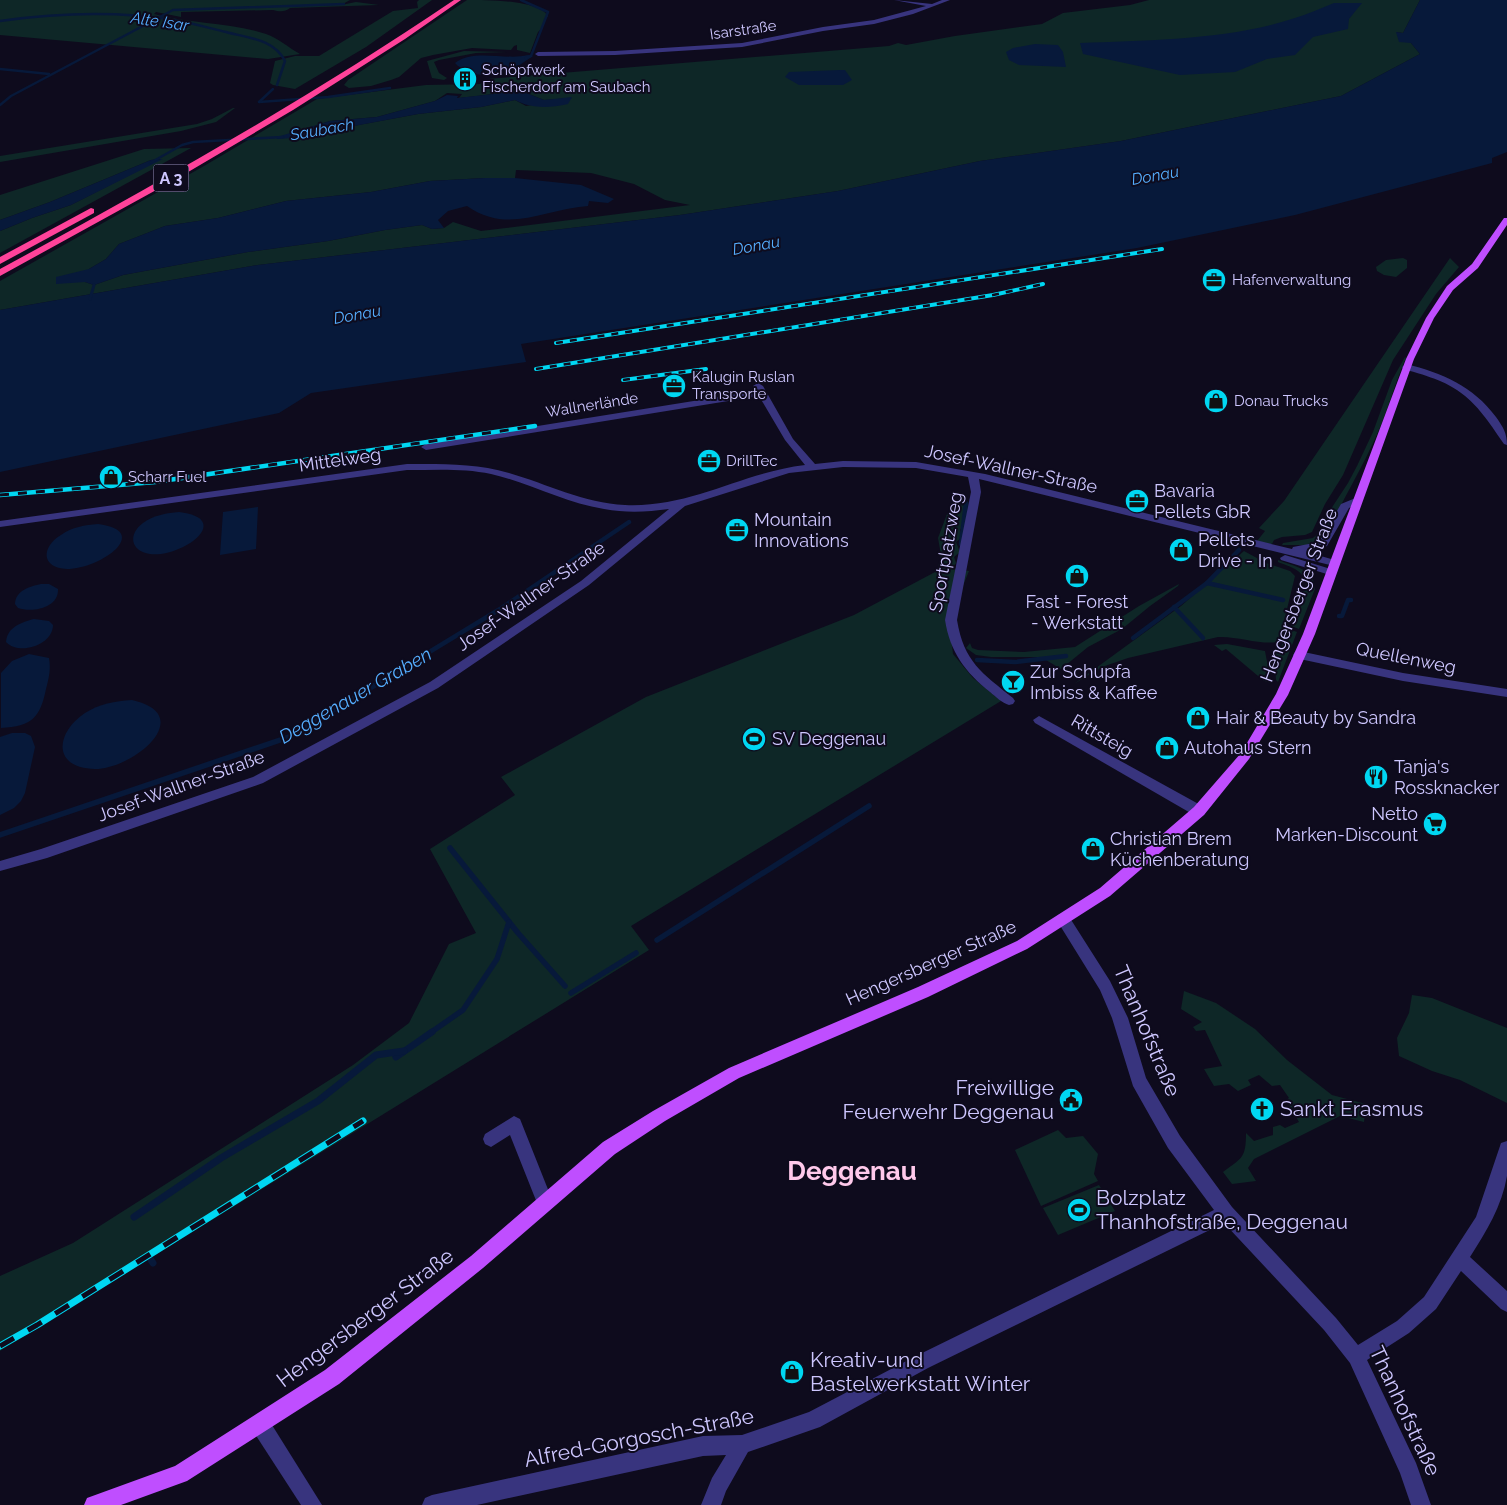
<svg xmlns="http://www.w3.org/2000/svg" width="1507" height="1505" font-family="Raleway,sans-serif">
	<style>
		.green { fill: #0e2727; fill-rule: evenodd }
		.water { fill: #07193a }
		.lines { fill: none; stroke-linecap: round; stroke-linejoin: round }
		.stream-far4 { stroke: #07193a; stroke-width: 2.5 }
		.stream-far3 { stroke: #07193a; stroke-width: 3 }
		.stream-far2 { stroke: #07193a; stroke-width: 4.5 }
		.stream-far1 { stroke: #07193a; stroke-width: 5.5 }
		.stream { stroke: #07193a; stroke-width: 7 }
		.minor { fill: #38347e; fill-rule: evenodd }
		.major { fill: #bf4eff; fill-rule: evenodd }
		.highway { fill: #ff429a; fill-rule: evenodd }
		.rail-far2-casing { stroke: #00d7f2; stroke-width: 4 }
		.rail-far1-casing { stroke: #00d7f2; stroke-width: 4.5 }
		.rail-casing { stroke: #00d7f2; stroke-width: 7 }
		.rail-far2 { stroke: #0e0b1d; stroke-width: 2.5; stroke-dasharray: 7; stroke-linecap: butt }
		.rail-far1 { stroke: #0e0b1d; stroke-width: 3; stroke-dasharray: 9; stroke-linecap: butt }
		.rail { stroke: #0e0b1d; stroke-width: 5; stroke-dasharray: 16; stroke-linecap: butt }
		.labels { text-anchor: middle; stroke-width: 4; stroke-linejoin: round; paint-order: stroke }
		.far-street-label { font-size: 15px; fill: #cec7ff; stroke: #0e0b1d }
		.far-poi-label { font-size: 15px; fill: #cec7ff; stroke: #0e0b1d; text-anchor: start }
		.far-water-label { font-size: 16px; font-style: italic; fill: #55aeff; stroke: #0e0b1d }
		.shield { fill: #0e0b1d; stroke: #948fbb; stroke-width: 1 }
		.shield-label { font-size: 16px; font-weight: bold; fill: #cec7ff }
		.street-label { font-size: 18px; fill: #cec7ff; stroke: #0e0b1d }
		.poi-label { font-size: 18px; fill: #cec7ff; stroke: #0e0b1d; text-anchor: start }
		.water-label { font-size: 19px; font-style: italic; fill: #55aeff; stroke: #0e0b1d }
		.near-street-label { font-size: 21px; fill: #cec7ff; stroke: #0e0b1d }
		.near-poi-label { font-size: 21px; fill: #cec7ff; stroke: #0e0b1d; text-anchor: start }
		.near-district-label { font-size: 26px; font-weight: bold; fill: #ffc9eb; stroke: #0e0b1d }
	</style>
	<rect width="100%" height="100%" fill="#0e0b1d"/>
	<!-- green -->
	<g class="green">
		<path d="M 0,0 L 350,0 L 341,5 L 356,2 L 379,5 L 290,8 C 285,12 280,12 273,10 L 181,12 L 181,17 L 156,12 L 154,14 C 190,24 230,22 266,34 C 278,38 289,48 300,54 L 268,59 L 0,35 Z"/>
		<path d="M 419,0 L 432,0 L 366,47 L 295,89 L 273,85 L 270,83 L 275,61 L 295,56 L 319,56 L 393,11 L 418,8 L 417,2 Z"/>
		<path d="M 467,0 C 488,0 538,0 548,16 L 543,23 L 543,27 L 538,32 L 530,53 L 517,50 L 517,45 L 514,46 L 511,50 L 472,48 L 433,55 L 421,58 L 399,77 L 391,80 L 371,86 L 349,88 L 344,85 L 348,80 Z"/>
		<path d="M 1149,0 L 1420,0 L 1403,33 L 1396,32 L 1411,43 L 1420,54 L 1341,96 L 1121,141 L 980,161 L 838,191 L 680,215 L 258,265 L 0,310 L 0,281 L 204,166 L 317,99 L 426,85 L 480,84 L 487,79 L 525,76 L 889,46 L 898,43 L 906,45 L 955,36 L 1042,24 L 1063,13 L 1130,5 ZM 521,91 L 544,100 L 572,98 L 526,106 L 515,100 L 481,107 L 418,114 L 337,129 L 308,137 L 277,138 L 330,121 L 377,117 L 435,101 L 447,93 L 462,94 L 459,98 ZM 516,170 L 591,173 L 634,184 L 665,200 L 690,205 L 481,231 L 453,222 L 444,228 L 432,229 L 422,225 L 385,230 L 328,241 L 248,252 L 123,275 L 94,285 L 85,282 L 89,269 L 106,259 L 119,244 L 165,226 L 218,218 L 286,201 L 371,192 L 430,181 L 485,178 L 515,178 Z"/>
		<path d="M 464,51 L 507,52 L 476,53 L 439,60 L 434,62 L 439,73 L 447,78 L 444,80 L 432,78 L 427,61 Z"/>
		<path d="M 233,108 L 235,108 L 216,122 L 181,131 L 0,162 L 0,156 L 197,124 L 212,119 Z"/>
		<path d="M 191,148 L 0,253 L 0,231 L 32,218 L 71,205 L 161,159 L 151,160 L 50,202 L 0,220 L 0,195 L 144,149 Z"/>
		<path d="M 1403,258 L 1407,260 L 1407,268 L 1396,277 L 1384,275 L 1377,271 L 1376,267 L 1386,260 Z"/>
		<path d="M 1450,258 L 1459,267 L 1436,294 L 1393,360 L 1343,475 L 1325,504 L 1312,532 L 1305,535 L 1282,537 L 1274,540 L 1272,544 L 1257,541 L 1265,531 L 1259,528 L 1284,501 Z"/>
		<path d="M 1405,357 L 1406,358 C 1394,385 1387,414 1374,441 C 1359,474 1340,504 1325,537 L 1306,545 L 1282,545 L 1283,543 L 1313,538 L 1321,531 L 1329,512 L 1348,483 L 1357,466 L 1373,432 L 1392,380 Z"/>
		<path d="M 959,503 L 967,507 L 967,513 L 963,518 L 964,525 L 960,530 L 962,537 L 956,542 L 960,552 L 954,557 L 956,563 L 952,569 L 969,571 L 949,620 L 953,654 L 973,678 L 1001,701 L 631,926 L 649,950 L 0,1351 L 0,1276 L 73,1243 L 353,1065 L 409,1023 L 449,944 L 476,933 L 430,849 L 515,795 L 501,777 L 646,697 L 854,615 L 937,571 L 941,555 L 938,538 L 947,514 Z"/>
		<path d="M 1244,551 L 1266,563 L 1290,571 L 1295,576 L 1279,642 C 1259,645 1238,636 1218,637 L 1128,658 L 1102,667 L 1074,684 L 1181,606 Z"/>
		<path d="M 1278,560 C 1293,566 1315,569 1315,589 L 1299,629 L 1291,626 L 1306,584 C 1303,569 1290,567 1278,562 Z"/>
		<path d="M 1179,584 L 1178,586 L 1150,606 L 1122,629 L 1088,647 L 1061,669 L 1041,657 L 991,657 L 976,655 L 966,648 L 970,643 L 972,648 L 978,650 L 1024,652 L 1075,647 L 1139,606 Z"/>
		<path d="M 1289,629 L 1297,632 L 1278,682 L 1276,680 L 1274,651 L 1280,649 Z"/>
		<path d="M 1227,644 L 1265,651 L 1271,683 L 1264,681 L 1226,649 L 1222,651 L 1214,645 Z"/>
		<path d="M 1184,991 L 1216,1003 L 1255,1029 L 1287,1060 L 1332,1095 L 1366,1104 L 1364,1122 L 1340,1116 L 1254,1159 L 1248,1168 L 1256,1181 L 1232,1184 L 1223,1172 C 1242,1158 1246,1158 1246,1133 L 1254,1141 L 1273,1135 L 1273,1127 L 1280,1125 L 1285,1128 L 1299,1122 L 1286,1100 L 1289,1098 L 1280,1085 L 1272,1086 L 1259,1075 L 1248,1080 L 1251,1085 L 1238,1091 L 1229,1084 L 1214,1086 L 1204,1069 L 1222,1066 L 1205,1030 L 1196,1031 L 1193,1027 L 1202,1022 L 1181,1009 Z"/>
		<path d="M 1412,995 L 1432,998 L 1507,1028 L 1507,1103 L 1460,1080 L 1432,1071 L 1399,1056 L 1397,1038 L 1409,1013 Z"/>
		<path d="M 1058,1130 L 1066,1138 L 1083,1136 L 1098,1154 L 1094,1174 L 1098,1181 L 1041,1206 L 1015,1150 Z"/>
		<path d="M 1099,1185 L 1115,1211 L 1058,1235 L 1043,1208 Z"/>
	</g>
	<!-- water -->
	<g class="water">
		<path d="M 1420,0 L 1507,0 L 1507,152 L 1492,158 L 1492,163 L 1295,215 L 1137,248 L 521,344 L 526,362 L 311,393 L 279,413 L 0,472 L 0,310 L 258,265 L 680,215 L 838,191 L 980,161 L 1121,141 L 1341,96 L 1420,54 L 1411,43 L 1399,42 L 1396,32 L 1403,33 Z"/>
		<path d="M 1334,3 L 1362,3 L 1349,19 L 1348,29 L 1313,37 L 1295,55 L 1267,59 L 1235,72 L 1180,75 L 1083,54 L 1080,43 C 1149,40 1229,40 1295,18 C 1308,14 1321,8 1334,3 Z"/>
		<path d="M 1035,44 L 1058,45 L 1063,52 L 1066,67 L 1019,65 L 1009,60 L 1006,52 L 1013,48 Z"/>
		<path d="M 528,55 L 533,56 L 515,68 L 482,75 L 461,72 L 464,69 L 458,66 L 455,63 C 474,48 506,61 528,55 Z"/>
		<path d="M 840,70 L 845,70 L 852,80 L 843,85 L 799,85 L 785,77 L 789,72 Z"/>
		<path d="M 521,91 L 544,100 L 572,97 L 568,104 C 549,108 532,109 515,100 L 481,107 L 418,114 L 338,129 L 308,137 L 277,139 L 277,137 L 330,121 L 377,117 L 435,101 L 447,95 L 458,96 L 457,98 Z"/>
		<path d="M 163,159 L 71,205 L 32,218 L 0,231 L 0,220 L 50,202 L 151,160 Z"/>
		<path d="M 485,178 L 515,178 L 581,185 L 614,199 L 608,203 L 589,201 L 588,206 C 543,209 509,235 467,206 L 448,211 L 438,220 L 444,228 L 432,229 L 422,225 L 385,230 L 328,241 L 248,252 L 123,275 L 94,285 L 85,282 L 56,284 L 56,277 L 89,269 L 106,259 L 119,244 L 165,226 L 218,218 L 286,201 L 371,192 L 430,181 Z"/>
		<path d="M 258,507 L 256,549 L 220,555 L 223,512 Z"/>
		<path d="M 179,512 C 235,519 182,558 150,554 C 130,551 128,534 143,523 C 154,515 167,513 179,512 Z"/>
		<path d="M 98,524 C 153,531 101,569 67,569 C 41,568 41,547 61,535 C 72,527 85,525 98,524 Z"/>
		<path d="M 41,584 L 49,584 L 58,589 C 59,608 32,613 18,608 L 15,604 C 15,591 30,586 41,584 Z"/>
		<path d="M 34,619 L 49,621 L 53,625 C 53,645 19,656 6,642 C 7,627 22,622 34,619 Z"/>
		<path d="M 29,654 L 49,658 C 51,669 49,678 46,689 C 40,718 32,726 1,728 L 1,673 L 12,661 Z"/>
		<path d="M 132,700 C 198,715 134,769 95,769 C 52,768 55,733 85,713 C 99,704 115,701 132,700 Z"/>
		<path d="M 12,733 L 25,733 L 31,736 L 35,747 L 25,793 L 21,801 L 14,808 L 0,815 L 0,737 Z"/>
	</g>
	<g class="lines">
		<!-- stream-far4 -->
		<g class="stream-far4">
			<path d="M 521,0 L 548,12 L 531,56 L 526,58"/>
			<path d="M 0,21 C 57,13 117,11 174,20 C 192,23 209,28 226,32 C 248,38 274,39 285,61 L 277,85"/>
			<path d="M 0,69 L 49,74"/>
			<path d="M 259,102 L 328,97 L 390,88"/>
			<path d="M 259,102 L 273,89"/>
			<path d="M 0,105 L 11,96 L 173,10 L 344,4"/>
			<path d="M 150,163 L 182,145 L 193,142 L 283,137"/>
		</g>
		<!-- stream-far3 -->
		<path class="stream-far3" d="M 90,299 L 94,285"/>
		<!-- stream-far2 -->
		<g class="stream-far2">
			<path d="M 961,544 L 966,503"/>
			<path d="M 1207,583 L 1283,600"/>
			<path d="M 1174,607 L 1203,638"/>
			<path d="M 1339,616 L 1342,616 L 1348,600 L 1351,600"/>
			<path d="M 1133,638 L 1207,583 L 1239,550"/>
			<path d="M 977,660 L 1015,662 L 1066,656"/>
			<path d="M 403,668 L 500,609 L 629,522"/>
		</g>
		<!-- stream-far1 -->
		<g class="stream-far1">
			<path d="M 0,835 L 289,737 L 405,667"/>
			<path d="M 450,848 L 518,933 L 565,986"/>
			<path d="M 657,940 L 869,806"/>
			<path d="M 571,993 L 636,953"/>
			<path d="M 430,1033 L 463,1010 L 497,959 L 509,922"/>
		</g>
		<!-- stream -->
		<g class="stream">
			<path d="M 396,1057 L 432,1032"/>
			<path d="M 134,1217 L 221,1158 L 318,1101 L 376,1055 L 404,1051"/>
			<path d="M 151,1260 L 153,1263"/>
		</g>
		<!-- minor -->
		<g class="minor">
			<path d="M 894,0 L 932,4 L 942,0 L 950,0 L 913,14 L 874,24 L 823,31 L 742,47 L 615,55 L 538,56 L 535,54 L 538,52 L 615,51 L 742,43 L 823,27 L 874,20 L 926,6 Z"/>
			<path d="M 1406,364 C 1442,373 1473,386 1496,417 C 1503,427 1507,433 1507,445 L 1504,444 C 1472,396 1460,384 1403,369 L 1402,367 Z"/>
			<path d="M 758,383 L 763,386 L 793,439 L 815,464 L 843,461 L 916,462 L 985,474 L 1292,549 L 1293,547 L 1319,542 L 1341,504 L 1358,497 L 1363,500 L 1349,508 L 1327,546 L 1307,552 L 1338,561 L 1339,563 L 1338,565 L 1334,566 L 979,479 L 981,492 L 957,620 C 964,662 982,673 1013,698 L 1015,701 L 1013,704 L 1009,705 C 1002,703 996,697 990,692 C 965,672 950,652 945,620 L 971,492 L 968,477 L 916,468 L 843,467 L 789,473 L 685,506 L 589,585 L 438,688 L 263,783 L 47,858 L 0,871 L 0,861 L 41,849 L 253,777 L 430,682 L 581,581 L 669,509 C 647,512 626,513 604,509 C 565,503 530,483 491,474 C 464,468 435,470 407,470 L 0,527 L 0,521 L 407,464 C 442,464 475,463 509,473 C 547,484 584,503 625,505 C 691,508 743,472 805,465 L 785,440 L 759,396 L 426,450 L 421,447 L 426,444 L 756,391 L 753,386 Z"/>
			<path d="M 1285,555 L 1334,570 L 1335,572 L 1330,575 L 1281,560 L 1280,558 Z"/>
			<path d="M 1299,651 L 1403,673 L 1507,689 L 1507,697 L 1403,681 L 1295,658 L 1293,655 L 1295,652 Z"/>
			<path d="M 1039,716 L 1204,807 L 1206,811 L 1204,815 L 1194,815 L 1035,723 L 1033,720 Z"/>
			<path d="M 1063,913 L 1068,915 L 1110,981 L 1128,1018 L 1146,1078 L 1180,1136 L 1232,1207 L 1336,1318 L 1358,1345 L 1397,1321 L 1424,1297 L 1476,1217 L 1499,1149 L 1501,1143 L 1507,1141 C 1507,1152 1507,1165 1507,1176 C 1502,1206 1486,1232 1470,1257 L 1507,1291 L 1507,1312 L 1501,1309 L 1461,1271 L 1436,1309 L 1409,1333 L 1367,1360 L 1416,1463 L 1431,1505 L 1411,1505 L 1400,1473 L 1350,1363 L 1324,1330 L 1224,1223 L 928,1368 L 820,1427 L 748,1452 L 726,1491 L 721,1505 L 701,1505 L 712,1478 L 726,1455 L 703,1456 L 477,1505 L 422,1505 L 425,1498 L 432,1495 L 703,1436 L 742,1435 L 809,1412 L 916,1356 L 1214,1210 L 1168,1148 L 1133,1086 L 1112,1018 L 1100,990 L 1056,919 L 1058,915 Z"/>
			<path d="M 514,1116 L 520,1119 L 553,1202 L 551,1208 L 545,1210 L 539,1208 L 510,1135 L 491,1147 L 485,1144 L 483,1139 L 485,1134 Z"/>
			<path d="M 260,1415 L 267,1417 L 322,1505 L 301,1505 L 253,1431 L 251,1424 L 253,1417 Z"/>
		</g>
		<!-- major -->
		<path class="major" d="M 1504,218 L 1507,218 L 1507,225 L 1478,268 L 1453,290 L 1434,318 L 1414,359 L 1315,634 L 1288,695 L 1249,759 L 1204,815 L 1110,896 L 1027,949 L 928,997 L 739,1078 L 665,1121 L 615,1154 L 483,1268 L 339,1384 L 187,1481 L 121,1505 L 84,1505 L 87,1498 L 175,1466 L 325,1370 L 471,1256 L 603,1142 L 653,1111 L 729,1068 L 918,987 L 1017,941 L 1100,888 L 1194,807 L 1241,753 L 1276,694 L 1303,634 L 1406,359 L 1426,318 L 1447,286 L 1472,264 Z"/>
		<!-- highway -->
		<g class="highway">
			<path d="M 454,0 L 461,0 L 405,39 L 293,110 L 178,178 L 0,276 L 0,269 C 155,185 308,99 454,0 Z"/>
			<path d="M 91,208 L 94,209 L 94,213 L 0,264 L 0,257 Z"/>
		</g>
		<!-- rail-far2 casing -->
		<g class="rail-far2-casing">
			<g id="rail-far2">
				<path d="M 556,343 L 1162,249"/>
				<path d="M 536,369 L 993,295 L 1043,284"/>
				<path d="M 623,380 L 706,369"/>
			</g>
		</g>
		<!-- rail-far1 casing -->
		<g class="rail-far1-casing">
			<path id="rail-far1" d="M 0,495 L 155,482 L 535,426"/>
		</g>
		<!-- rail casing -->
		<g class="rail-casing">
			<path id="rail" d="M 0,1346 L 37,1325 L 363,1121"/>
		</g>
		<!-- rail-far2 -->
		<use href="#rail-far2" class="rail-far2"/>
		<!-- rail-far1 -->
		<use href="#rail-far1" class="rail-far1"/>
		<!-- rail -->
		<use href="#rail" class="rail"/>
	</g>
	<!-- icons -->
	<defs>
		<g id="building-disc" transform="scale(1.25)"><circle r="9.5" fill="#00d7f2" stroke="#0e0b1d"/><path d="M-4-6H4V6H1V3H-1V6H-4ZM-2.5-4.3h1.7v1.8h-1.7ZM.8-4.3h1.7v1.8H.8ZM-2.5-1h1.7V.8h-1.7ZM.8-1h1.7V.8H.8Z" fill="#111"/></g>
		<g id="office-disc" transform="scale(1.25)"><circle r="9.5" fill="#00d7f2" stroke="#0e0b1d"/><path d="M-6-3h4V-5.5h4V-3h4V5H-6ZM-1-4.5V-3h2v-1.5ZM-6 0V1H6V0Z" fill="#111"/></g>
		<g id="shop-disc" transform="scale(1.25)"><circle r="9.5" fill="#00d7f2" stroke="#0e0b1d"/><path d="M-5-2.5h2.3a2.7 3.5 0 0 1 5.4 0H5L5.5 6h-11ZM-1.5-2.5h3a1.5 2.3 0 0 0-3 0Z" fill="#111"/></g>
		<g id="bar-disc" transform="scale(1.25)"><circle r="9.5" fill="#00d7f2" stroke="#0e0b1d"/><path d="M-6-5H6L.8 .8V4.5H3.5V6h-7V4.5H-.8V.8Z" fill="#111"/></g>
		<g id="stadium-disc" transform="scale(1.25)"><circle r="9.5" fill="#00d7f2" stroke="#0e0b1d"/><path d="M0-5a6.5 5 0 1 0 0 10a6.5 5 0 1 0 0-10ZM-3.5-1.8h7v3.6h-7Z" fill="#111"/></g>
		<g id="restaurant-disc" transform="scale(1.25)"><circle r="9.5" fill="#00d7f2" stroke="#0e0b1d"/><path d="M-5-6h1v4h1v-4h1v4h1v-4h1v5L-1.5 .5V6h-2V.5L-5-1ZM5-6V6H3V1.5H1.5Q1.5-4 5-6Z" fill="#111"/></g>
		<g id="supermarket-disc" transform="scale(1.25)"><circle r="9.5" fill="#00d7f2" stroke="#0e0b1d"/><path d="M-6-5.5h2.5l.6 2H6L4.5 2H-2.5L-4.4-4H-6ZM-1.5 3.2a1.3 1.3 0 1 0 .1 0ZM3 3.2a1.3 1.3 0 1 0 .1 0Z" fill="#111"/></g>
		<g id="civic-disc" transform="scale(1.25)"><circle r="9.5" fill="#00d7f2" stroke="#0e0b1d"/><path d="M-.6-6.5H3V-4.5H.6V-3L4-1V1h2V6H-6V1h2V-1L-.6-3ZM-1.2 2.5V6h2.4V2.5Z" fill="#111"/></g>
		<g id="church-disc" transform="scale(1.25)"><circle r="9.5" fill="#00d7f2" stroke="#0e0b1d"/><path d="M-1.2-6h2.4v3.5h3.3v2.4h-3.3V6h-2.4V-.1h-3.3v-2.4h3.3Z" fill="#111"/></g>
	</defs>
	<g fill-rule="evenodd">
		<use href="#building-disc" x="465" y="79"/>
		<use href="#office-disc" x="1214" y="280"/>
		<use href="#office-disc" x="674" y="386"/>
		<use href="#shop-disc" x="1216" y="401"/>
		<use href="#office-disc" x="709" y="461"/>
		<use href="#shop-disc" x="111" y="477"/>
		<use href="#office-disc" x="1137" y="501"/>
		<use href="#office-disc" x="737" y="530"/>
		<use href="#shop-disc" x="1181" y="550"/>
		<use href="#shop-disc" x="1077" y="576"/>
		<use href="#bar-disc" x="1013" y="682"/>
		<use href="#shop-disc" x="1198" y="718"/>
		<use href="#stadium-disc" x="754" y="739"/>
		<use href="#shop-disc" x="1167" y="748"/>
		<use href="#restaurant-disc" x="1376" y="777"/>
		<use href="#supermarket-disc" x="1435" y="824"/>
		<use href="#shop-disc" x="1093" y="849"/>
		<use href="#civic-disc" x="1071" y="1100"/>
		<use href="#church-disc" x="1262" y="1109"/>
		<use href="#stadium-disc" x="1079" y="1210"/>
		<use href="#shop-disc" x="792" y="1372"/>
	</g>
	<g class="labels">
		<!-- far-street labels -->
		<g class="far-street-label">
			<text transform="translate(743 30) rotate(-8)" y="5">Isarstraße</text>
			<text transform="translate(592 405) rotate(-9)" y="5">Wallnerlände</text>
		</g>
		<!-- far-poi labels -->
		<g class="far-poi-label">
			<text x="482" y="75">Schöpfwerk<tspan x="482" dy="17">Fischerdorf am Saubach</tspan></text>
			<text x="1232" y="285">Hafenverwaltung</text>
			<text x="692" y="382">Kalugin Ruslan<tspan x="692" dy="17">Transporte</tspan></text>
			<text x="1234" y="406">Donau Trucks</text>
			<text x="726" y="466">DrillTec</text>
			<text x="128" y="482">Scharr Fuel</text>
		</g>
		<!-- far-water labels -->
		<g class="far-water-label">
			<text transform="translate(160 21) rotate(8)" y="6">Alte Isar</text>
			<text transform="translate(322 129) rotate(-10)" y="6">Saubach</text>
			<text transform="translate(1155 175) rotate(-10)" y="6">Donau</text>
			<text transform="translate(756 245) rotate(-10)" y="6">Donau</text>
			<text transform="translate(357 314) rotate(-10)" y="6">Donau</text>
		</g>
		<!-- shield labels -->
		<rect class="shield" x="153.5" y="164.5" width="35" height="27" rx="4"/>
		<g class="shield-label">
			<text x="171" y="184">A 3</text>
		</g>
		<!-- street labels -->
		<g class="street-label">
			<text transform="translate(340 460) rotate(-8)" y="6">Mittelweg</text>
			<text transform="translate(1011 469) rotate(12)" y="6">Josef-Wallner-Straße</text>
			<text transform="translate(946 552) rotate(-80)" y="6">Sportplatzweg</text>
			<text transform="translate(1299 595) rotate(-69)" y="6">Hengersberger Straße</text>
			<text transform="translate(531 596) rotate(-35)" y="6">Josef-Wallner-Straße</text>
			<text transform="translate(1406 658) rotate(11)" y="6">Quellenweg</text>
			<text transform="translate(1102 736) rotate(30)" y="6">Rittsteig</text>
			<text transform="translate(181 786) rotate(-20)" y="6">Josef-Wallner-Straße</text>
			<text transform="translate(931 963) rotate(-24)" y="6">Hengersberger Straße</text>
		</g>
		<!-- poi labels -->
		<g class="poi-label">
			<text x="1154" y="497">Bavaria<tspan x="1154" dy="21">Pellets GbR</tspan></text>
			<text x="754" y="526">Mountain<tspan x="754" dy="21">Innovations</tspan></text>
			<text x="1198" y="546">Pellets<tspan x="1198" dy="21">Drive - In</tspan></text>
			<text x="1077" y="608" text-anchor="middle">Fast - Forest<tspan x="1077" dy="21">- Werkstatt</tspan></text>
			<text x="1030" y="678">Zur Schupfa<tspan x="1030" dy="21">Imbiss &amp; Kaffee</tspan></text>
			<text x="1216" y="724">Hair &amp; Beauty by Sandra</text>
			<text x="772" y="745">SV Deggenau</text>
			<text x="1184" y="754">Autohaus Stern</text>
			<text x="1394" y="773">Tanja's<tspan x="1394" dy="21">Rossknacker</tspan></text>
			<text x="1418" y="820" text-anchor="end">Netto<tspan x="1418" dy="21">Marken-Discount</tspan></text>
			<text x="1110" y="845">Christian Brem<tspan x="1110" dy="21">Küchenberatung</tspan></text>
		</g>
		<!-- water labels -->
		<g class="water-label">
			<text transform="translate(355 695) rotate(-30)" y="7">Deggenauer Graben</text>
		</g>
		<!-- near-street labels -->
		<g class="near-street-label">
			<text transform="translate(1147 1031) rotate(67)" y="7">Thanhofstraße</text>
			<text transform="translate(365 1318) rotate(-37)" y="7">Hengersberger Straße</text>
			<text transform="translate(1405 1411) rotate(65)" y="7">Thanhofstraße</text>
			<text transform="translate(639 1438) rotate(-11)" y="7">Alfred-Gorgosch-Straße</text>
		</g>
		<!-- near-poi labels -->
		<g class="near-poi-label">
			<text x="1054" y="1095" text-anchor="end">Freiwillige<tspan x="1054" dy="24">Feuerwehr Deggenau</tspan></text>
			<text x="1280" y="1116">Sankt Erasmus</text>
			<text x="1096" y="1205">Bolzplatz<tspan x="1096" dy="24">Thanhofstraße, Deggenau</tspan></text>
			<text x="810" y="1367">Kreativ-und<tspan x="810" dy="24">Bastelwerkstatt Winter</tspan></text>
		</g>
		<!-- near-district labels -->
		<g class="near-district-label">
			<text x="852" y="1180">Deggenau</text>
		</g>
	</g>
</svg>
